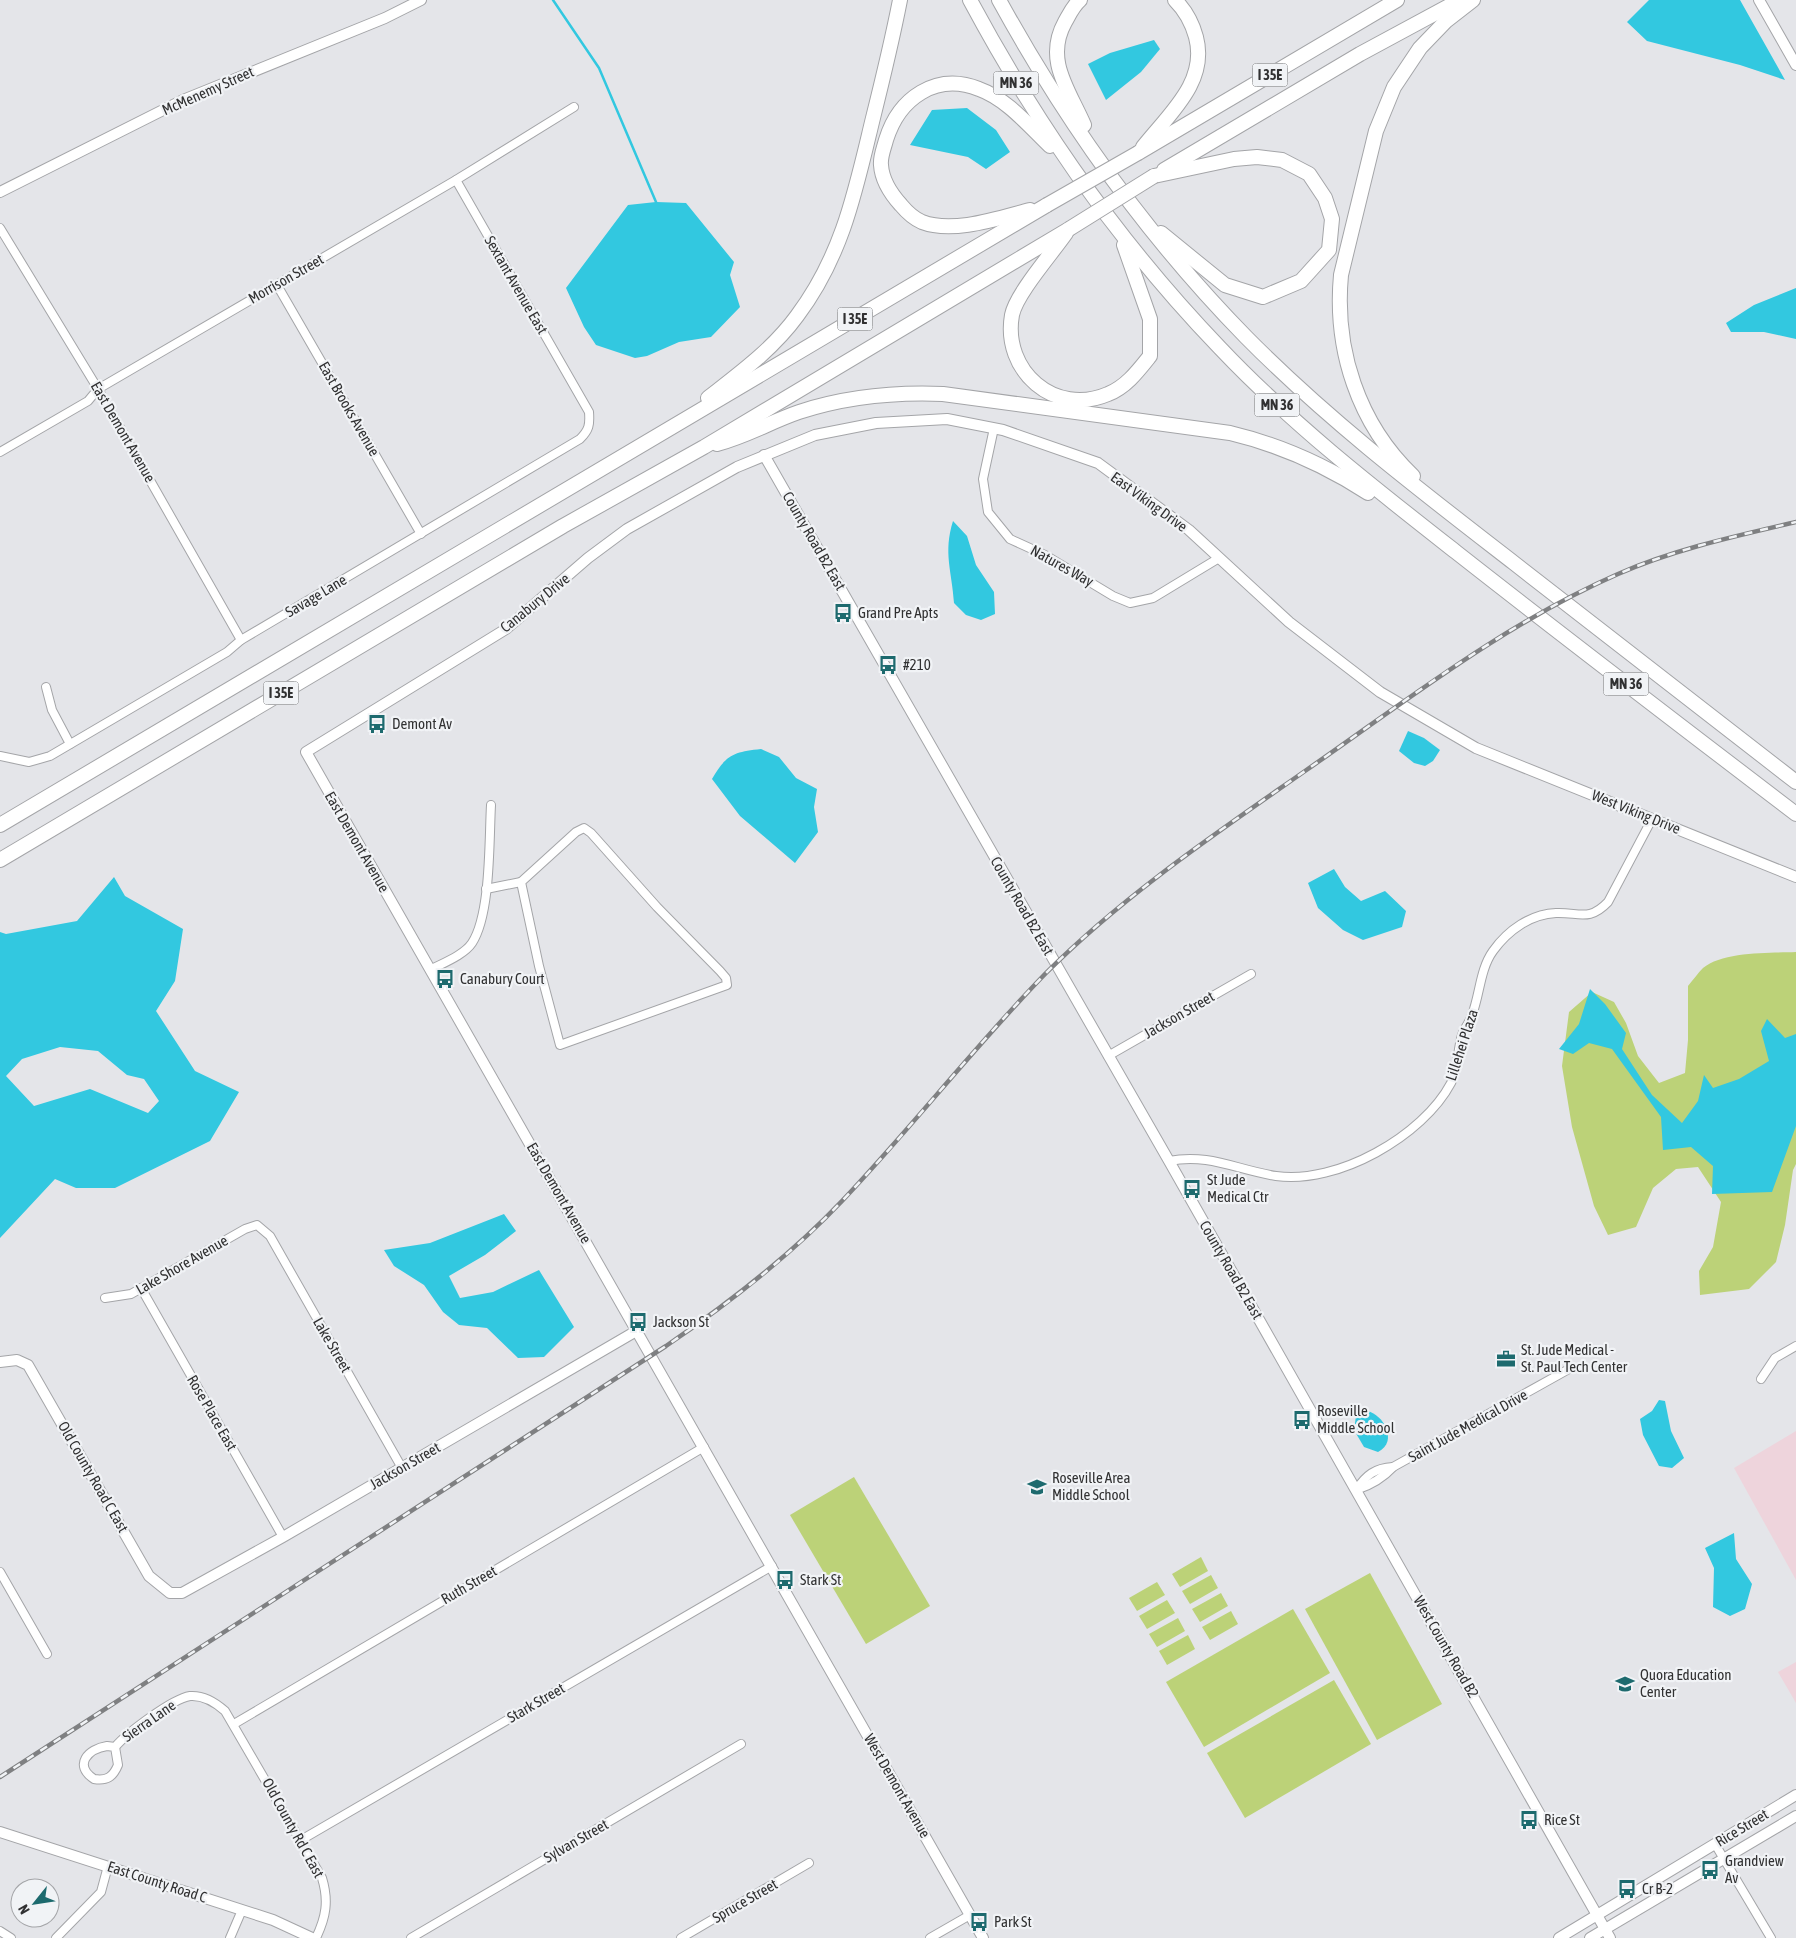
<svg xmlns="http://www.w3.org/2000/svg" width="1796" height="1938" font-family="'Asap Condensed',sans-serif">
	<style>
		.commercial { fill: #eed4dc }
		.green { fill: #bcd278 }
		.water { fill: #32c8e0; fill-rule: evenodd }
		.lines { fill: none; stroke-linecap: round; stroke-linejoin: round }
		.stream { stroke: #32c8e0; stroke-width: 2.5 }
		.street-casing { stroke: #a4a5a8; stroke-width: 10 }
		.secondary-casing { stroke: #a4a5a8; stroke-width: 12 }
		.highway-casing { stroke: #a4a5a8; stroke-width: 16 }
		.street { stroke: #fff; stroke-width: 8 }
		.secondary { stroke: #fff; stroke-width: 10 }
		.highway { stroke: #fff; stroke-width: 14 }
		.rail-casing { stroke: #7f8082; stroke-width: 4.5 }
		.rail { stroke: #f1f3f6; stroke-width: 2.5; stroke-dasharray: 8; stroke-linecap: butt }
		.highway-bridge-casing { stroke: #a4a5a8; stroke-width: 16; stroke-linecap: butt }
		.highway-bridge { stroke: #fff; stroke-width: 14 }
		.labels { text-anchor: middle; stroke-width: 4.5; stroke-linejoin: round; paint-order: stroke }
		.shield { fill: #f1f3f6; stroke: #6b6b6d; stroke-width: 1 }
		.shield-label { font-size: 14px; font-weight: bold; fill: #313132 }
		.street-label { font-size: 15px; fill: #313132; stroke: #f1f3f6 }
		.poi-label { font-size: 15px; fill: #313132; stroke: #f1f3f6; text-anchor: start }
	</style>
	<rect width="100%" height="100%" fill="#e4e5e9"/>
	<!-- commercial -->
	<g class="commercial">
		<path d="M 1796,1431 L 1796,1580 L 1734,1468 Z"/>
		<path d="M 1796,1662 L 1796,1703 L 1778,1672 Z"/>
	</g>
	<!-- green -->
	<g class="green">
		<path d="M 1796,952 L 1796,1164 L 1793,1170 L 1785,1225 L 1776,1262 L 1749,1289 L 1700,1295 L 1699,1271 L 1713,1247 L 1721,1202 L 1698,1167 L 1676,1169 L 1653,1188 L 1636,1227 L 1608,1235 L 1594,1206 L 1572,1127 L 1562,1066 L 1569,1012 L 1592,992 L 1614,1002 L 1626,1023 L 1638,1056 L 1659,1083 L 1685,1073 L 1688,1040 L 1688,986 C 1693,980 1698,973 1703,968 C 1723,951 1771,953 1796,952 Z"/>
		<path d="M 854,1477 L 930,1606 L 866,1644 L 790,1515 Z"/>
		<path d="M 1201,1557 L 1208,1571 L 1180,1587 L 1172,1574 Z"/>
		<path d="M 1370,1573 L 1442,1704 L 1377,1740 L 1305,1609 Z"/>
		<path d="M 1211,1575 L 1218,1588 L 1190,1604 L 1182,1591 Z"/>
		<path d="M 1157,1582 L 1165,1595 L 1137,1611 L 1129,1598 Z"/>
		<path d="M 1221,1593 L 1228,1606 L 1200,1622 L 1192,1609 Z"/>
		<path d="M 1167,1600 L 1175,1613 L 1147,1629 L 1139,1616 Z"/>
		<path d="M 1293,1609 L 1330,1673 L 1204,1747 L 1166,1682 Z"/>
		<path d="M 1231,1611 L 1238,1624 L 1210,1640 L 1202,1627 Z"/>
		<path d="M 1178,1618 L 1185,1631 L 1157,1647 L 1149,1634 Z"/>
		<path d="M 1188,1635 L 1195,1649 L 1167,1665 L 1159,1651 Z"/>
		<path d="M 1334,1680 L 1371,1744 L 1245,1818 L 1207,1753 Z"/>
	</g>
	<!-- water -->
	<g class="water">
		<path d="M 1649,0 L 1740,0 L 1785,80 L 1740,65 L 1647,41 L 1627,22 Z"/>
		<path d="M 1154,40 L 1160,49 L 1141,72 L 1106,100 L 1088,64 L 1110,53 Z"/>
		<path d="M 967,108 L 996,130 L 1010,152 L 986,169 L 968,157 L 910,145 L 932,110 Z"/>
		<path d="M 656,202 L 686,203 L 734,262 L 730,275 L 740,307 L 711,337 L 679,342 L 647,356 L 635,358 L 596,345 L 584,327 L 566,288 L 628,205 Z"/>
		<path d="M 1796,288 L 1796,339 L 1764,332 L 1731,332 L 1726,323 L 1754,305 Z"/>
		<path d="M 953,521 L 967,536 L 976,565 L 994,592 L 995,614 L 981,620 L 966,615 L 954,603 C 952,571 943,553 953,521 Z"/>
		<path d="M 1408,731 L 1424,738 L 1440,750 L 1433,761 L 1425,766 L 1414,763 L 1399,751 Z"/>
		<path d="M 761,749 L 779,757 L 796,778 L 817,789 L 814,807 L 818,832 L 795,863 L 740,816 L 712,779 C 726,755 733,752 761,749 Z"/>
		<path d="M 1334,869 L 1345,887 L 1361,901 L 1385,891 L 1406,911 L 1402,927 L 1363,940 L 1343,930 L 1318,908 L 1308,883 Z"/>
		<path d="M 114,877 L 125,896 L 183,929 L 175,981 L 156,1011 L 195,1071 L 239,1092 L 210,1141 L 115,1188 L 76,1188 L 55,1179 L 0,1238 L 0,932 L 6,934 L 77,921 ZM 60,1047 L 98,1051 L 127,1075 L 144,1079 L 159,1101 L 148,1113 L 90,1089 L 34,1106 L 6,1076 L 22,1059 Z"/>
		<path d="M 1590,989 L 1605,1004 L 1626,1033 L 1622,1049 L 1652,1095 L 1682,1123 L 1698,1101 L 1704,1075 L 1713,1088 L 1739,1079 L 1769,1061 L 1761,1031 L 1767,1019 L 1785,1038 L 1796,1034 L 1796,1126 L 1772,1192 L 1712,1194 L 1713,1166 L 1691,1147 L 1663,1150 L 1661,1117 L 1612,1049 L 1589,1043 L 1573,1054 L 1559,1049 L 1579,1024 Z"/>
		<path d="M 504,1214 L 516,1231 L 485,1255 L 449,1276 L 460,1298 L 493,1292 L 539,1270 L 574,1327 L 544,1357 L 518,1358 L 487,1328 L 459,1325 L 443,1312 L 424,1285 L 394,1266 L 384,1250 L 430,1243 Z"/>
		<path d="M 1659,1400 L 1665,1401 L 1671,1431 L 1684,1458 L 1672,1468 L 1659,1466 L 1643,1435 L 1640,1419 L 1652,1411 Z"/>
		<path d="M 1367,1411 C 1383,1414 1399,1441 1378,1452 L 1364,1447 L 1354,1430 L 1356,1416 Z"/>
		<path d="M 1734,1533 L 1736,1559 L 1752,1584 L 1745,1609 L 1730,1616 L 1713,1607 L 1714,1568 L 1705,1548 Z"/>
	</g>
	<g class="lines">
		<!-- stream -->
		<path class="stream" d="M 553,0 L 599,68 L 656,202"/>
		<!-- street casing -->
		<g class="street-casing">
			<g id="street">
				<path d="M 0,228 L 98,389 L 241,640"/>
				<path d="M 277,285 L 421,534"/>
				<path d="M 994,428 L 983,479 L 988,512 L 1010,539 L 1045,555 L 1113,596 L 1130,603 L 1153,598 L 1219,558"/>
				<path d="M 0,452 L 88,401 L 98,389 L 456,180 L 574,107"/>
				<path d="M 46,687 L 52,710 L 70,744"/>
				<path d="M 0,756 L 29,762 L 50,756 L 227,652 L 241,640 L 580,439 C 589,430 590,425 589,412 L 456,180"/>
				<path d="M 584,828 L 591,833 L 657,907 L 720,971 L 726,978 L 727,985 L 560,1045 L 539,966 L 521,882 L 576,832 Z"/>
				<path d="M 486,889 L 521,882"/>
				<path d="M 430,970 C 443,963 464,955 472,943 C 491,914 489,840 491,805"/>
				<path d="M 1108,1056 L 1251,974"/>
				<path d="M 1169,1161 C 1209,1153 1237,1170 1276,1176 C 1337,1185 1423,1136 1451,1083 C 1459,1067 1457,1051 1462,1035 C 1464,1028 1470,1022 1472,1015 C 1480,994 1480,969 1493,951 C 1508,930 1531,914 1556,913 C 1579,912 1589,922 1608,902 L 1652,819"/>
				<path d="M 141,1288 L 283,1537"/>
				<path d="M 105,1298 L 131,1294 L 245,1229 L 257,1225 L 270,1236 L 402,1468"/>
				<path d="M 1761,1379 L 1775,1358 L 1796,1346"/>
				<path d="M 1356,1490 C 1371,1485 1382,1479 1393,1467 L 1569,1369"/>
				<path d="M 1356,1490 C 1366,1475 1375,1468 1393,1467"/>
				<path d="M 0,1572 L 47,1654"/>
				<path d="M 234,1724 L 704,1447"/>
				<path d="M 107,1746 L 115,1747 L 118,1765 C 113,1777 107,1781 94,1779 C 73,1765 88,1749 107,1746 Z"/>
				<path d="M 115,1747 C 127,1733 172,1699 190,1696 C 204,1695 215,1702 225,1711 L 322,1878 C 329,1901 326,1917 316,1938"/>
				<path d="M 301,1840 L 772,1566"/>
				<path d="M 1715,1844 L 1771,1938"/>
				<path d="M 0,1931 L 11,1938"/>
				<path d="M 56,1938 L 101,1892 L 108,1866"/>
				<path d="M 230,1938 L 242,1910"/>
				<path d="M 411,1938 L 741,1744"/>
				<path d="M 681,1938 L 809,1863"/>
				<path d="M 930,1938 L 970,1915"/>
			</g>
		</g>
		<!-- secondary casing -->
		<g class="secondary-casing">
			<g id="secondary">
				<path d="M 1759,0 L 1796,65"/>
				<path d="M 0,192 L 183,100 L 385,18 L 421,0"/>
				<path d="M 764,455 L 1169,1161 L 1610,1938"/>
				<path d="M 0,1362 L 17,1360 L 28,1365 L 149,1576 L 170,1593 L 182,1593 L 283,1537 L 638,1330"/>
				<path d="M 0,1832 L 273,1920 L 312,1938"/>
				<path d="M 983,1938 L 306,752 L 506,629 L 588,558 L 627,529 L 737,467 L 815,435 L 876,423 L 947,419 L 1003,430 L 1098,463 L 1189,530 L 1289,622 L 1380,692 L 1476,748 L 1796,877"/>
				<path d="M 1559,1938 L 1796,1795"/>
				<path d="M 1590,1938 L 1796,1816"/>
			</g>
		</g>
		<!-- highway casing -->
		<g class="highway-casing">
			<g id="highway">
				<path d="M 970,0 C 1038,127 1120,244 1220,348 C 1292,424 1373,487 1456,552 C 1568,640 1682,727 1796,814"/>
				<path d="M 999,0 C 1066,122 1149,238 1246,337 C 1329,421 1421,491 1514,563 C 1608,636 1702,709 1796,782"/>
				<path d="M 1080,0 C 1073,6 1069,15 1065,22 C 1044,60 1069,90 1084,125"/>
				<path d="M 1143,147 C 1169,114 1208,82 1196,37 C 1192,22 1186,11 1175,0"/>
				<path d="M 1138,153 L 1397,0"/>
				<path d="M 1164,170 L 1360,54 L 1460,0"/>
				<path d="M 1154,176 L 1234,159 L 1257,157 L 1282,160 L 1309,174 L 1325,198 L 1332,219 L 1329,250 L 1301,281 L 1263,297 L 1225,285 L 1161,233"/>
				<path d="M 1030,210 C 999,218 953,234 922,222 C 915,219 906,211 901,205 C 891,194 882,181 881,165 C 880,157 884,148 886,140 C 899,98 936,72 979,89 C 1007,99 1029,126 1050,146"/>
				<path d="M 1066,233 C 1053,252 1016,294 1012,315 C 1002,371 1055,417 1108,394 C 1126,387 1138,371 1150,356 L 1150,319 L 1124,245"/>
				<path d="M 708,398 C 740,373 773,349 797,316 C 842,256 855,193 872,122 C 882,82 892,41 900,0"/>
				<path d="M 717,444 C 747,436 770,422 799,412 C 845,397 895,392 943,394 L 1230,433 C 1280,445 1325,465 1368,493"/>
				<path d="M 1413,476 C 1358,424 1334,349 1341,275 L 1376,131 L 1394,87 L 1420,48 L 1446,21 L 1473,0"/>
				<path d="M 0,825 L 1047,205"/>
				<path d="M 0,860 L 563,526 L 704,447 L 1069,229"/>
			</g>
		</g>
		<!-- street -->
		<use href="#street" class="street"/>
		<!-- secondary -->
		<use href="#secondary" class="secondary"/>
		<!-- highway -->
		<use href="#highway" class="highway"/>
		<!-- rail casing -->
		<g class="rail-casing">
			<path id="rail" d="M 0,1777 L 666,1346 C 729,1303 789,1257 842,1201 C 912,1127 975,1046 1046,973 C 1124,895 1215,834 1305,771 C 1406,701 1504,624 1618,574 C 1675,549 1736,536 1796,522"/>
		</g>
		<!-- rail -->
		<use href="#rail" class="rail"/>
		<!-- highway-bridge casing -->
		<g class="highway-bridge-casing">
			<g id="highway-bridge">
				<path d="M 1047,205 L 1138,153"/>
				<path d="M 1069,229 L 1154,176"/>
			</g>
		</g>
		<!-- highway-bridge -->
		<use href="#highway-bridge" class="highway-bridge"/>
	</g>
	<!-- icons -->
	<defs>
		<g id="bus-bare" transform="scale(1.5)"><path d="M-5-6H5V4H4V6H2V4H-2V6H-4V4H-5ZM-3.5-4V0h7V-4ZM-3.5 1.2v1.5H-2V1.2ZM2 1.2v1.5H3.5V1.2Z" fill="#1d6a6e" stroke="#f1f3f6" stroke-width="2.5" paint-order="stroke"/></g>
		<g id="office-bare" transform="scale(1.5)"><path d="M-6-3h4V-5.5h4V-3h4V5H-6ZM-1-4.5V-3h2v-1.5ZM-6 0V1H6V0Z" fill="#1d6a6e" stroke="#f1f3f6" stroke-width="2.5" paint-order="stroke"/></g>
		<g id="school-bare" transform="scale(1.5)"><path d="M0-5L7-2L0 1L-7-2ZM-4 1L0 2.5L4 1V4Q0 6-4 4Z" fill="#1d6a6e" stroke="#f1f3f6" stroke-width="2.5" paint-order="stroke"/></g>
	</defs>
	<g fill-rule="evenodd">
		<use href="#bus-bare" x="843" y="613"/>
		<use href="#bus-bare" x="888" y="665"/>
		<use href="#bus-bare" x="377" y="724"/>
		<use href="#bus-bare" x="445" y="979"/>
		<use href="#bus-bare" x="1192" y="1189"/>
		<use href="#bus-bare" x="638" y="1322"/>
		<use href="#office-bare" x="1506" y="1359"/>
		<use href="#bus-bare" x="1302" y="1420"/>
		<use href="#school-bare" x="1037" y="1487"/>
		<use href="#bus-bare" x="785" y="1580"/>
		<use href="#school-bare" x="1625" y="1684"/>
		<use href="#bus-bare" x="1529" y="1820"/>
		<use href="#bus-bare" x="1710" y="1870"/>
		<use href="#bus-bare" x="1627" y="1889"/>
		<use href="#bus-bare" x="979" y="1922"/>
	</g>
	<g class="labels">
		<!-- shield labels -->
		<g class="shield">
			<rect x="1252.5" y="63.5" width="35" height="23" rx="4"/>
			<rect x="993.5" y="71.5" width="45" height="23" rx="4"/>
			<rect x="837.5" y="307.5" width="35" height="23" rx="4"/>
			<rect x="1254.5" y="393.5" width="45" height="23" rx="4"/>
			<rect x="1603.5" y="672.5" width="45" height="23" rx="4"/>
			<rect x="263.5" y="681.5" width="35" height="23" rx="4"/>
		</g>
		<g class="shield-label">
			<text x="1270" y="80">I 35E</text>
			<text x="1016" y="88">MN 36</text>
			<text x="855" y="324">I 35E</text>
			<text x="1277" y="410">MN 36</text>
			<text x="1626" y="689">MN 36</text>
			<text x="281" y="698">I 35E</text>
		</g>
		<!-- street labels -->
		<g class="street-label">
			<text transform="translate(208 91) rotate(-24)" y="5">McMenemy Street</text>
			<text transform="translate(286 279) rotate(-30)" y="5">Morrison Street</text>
			<text transform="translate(516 285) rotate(60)" y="5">Sextant Avenue East</text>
			<text transform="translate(349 409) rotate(60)" y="5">East Brooks Avenue</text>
			<text transform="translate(123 432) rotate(60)" y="5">East Demont Avenue</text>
			<text transform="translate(1149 502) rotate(36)" y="5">East Viking Drive</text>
			<text transform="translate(814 541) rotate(60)" y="5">County Road B2 East</text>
			<text transform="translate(1062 566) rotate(29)" y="5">Natures Way</text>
			<text transform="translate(316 596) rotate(-31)" y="5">Savage Lane</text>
			<text transform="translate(535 603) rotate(-39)" y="5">Canabury Drive</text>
			<text transform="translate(1636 812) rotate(22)" y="5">West Viking Drive</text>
			<text transform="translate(357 842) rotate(60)" y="5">East Demont Avenue</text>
			<text transform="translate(1022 906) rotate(60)" y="5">County Road B2 East</text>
			<text transform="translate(1179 1015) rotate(-30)" y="5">Jackson Street</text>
			<text transform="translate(1462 1045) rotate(-72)" y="5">Lillehei Plaza</text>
			<text transform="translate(559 1193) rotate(60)" y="5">East Demont Avenue</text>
			<text transform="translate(182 1265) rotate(-30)" y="5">Lake Shore Avenue</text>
			<text transform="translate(1231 1270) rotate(60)" y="5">County Road B2 East</text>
			<text transform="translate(332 1345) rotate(60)" y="5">Lake Street</text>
			<text transform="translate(212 1413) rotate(60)" y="5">Rose Place East</text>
			<text transform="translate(1468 1426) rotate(-29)" y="5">Saint Jude Medical Drive</text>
			<text transform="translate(405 1466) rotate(-30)" y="5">Jackson Street</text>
			<text transform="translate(93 1477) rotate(60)" y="5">Old County Road C East</text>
			<text transform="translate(469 1585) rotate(-30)" y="5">Ruth Street</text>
			<text transform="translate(1446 1647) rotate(60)" y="5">West County Road B2</text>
			<text transform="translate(536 1703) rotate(-30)" y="5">Stark Street</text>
			<text transform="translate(149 1721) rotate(-35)" y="5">Sierra Lane</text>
			<text transform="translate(897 1786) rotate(60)" y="5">West Demont Avenue</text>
			<text transform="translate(293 1828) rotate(61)" y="5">Old County Rd C East</text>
			<text transform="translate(1742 1828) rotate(-31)" y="5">Rice Street</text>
			<text transform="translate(576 1841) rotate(-30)" y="5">Sylvan Street</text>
			<text transform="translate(157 1882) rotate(18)" y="5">East County Road C</text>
			<text transform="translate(745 1901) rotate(-30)" y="5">Spruce Street</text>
		</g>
		<!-- poi labels -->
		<g class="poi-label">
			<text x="858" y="618">Grand Pre Apts</text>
			<text x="903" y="670">#210</text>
			<text x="392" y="729">Demont Av</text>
			<text x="460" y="984">Canabury Court</text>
			<text x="1207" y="1185">St Jude<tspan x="1207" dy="17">Medical Ctr</tspan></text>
			<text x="653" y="1327">Jackson St</text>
			<text x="1521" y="1355">St. Jude Medical -<tspan x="1521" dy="17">St. Paul Tech Center</tspan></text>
			<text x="1317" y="1416">Roseville<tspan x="1317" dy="17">Middle School</tspan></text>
			<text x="1052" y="1483">Roseville Area<tspan x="1052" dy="17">Middle School</tspan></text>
			<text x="800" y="1585">Stark St</text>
			<text x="1640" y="1680">Quora Education<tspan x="1640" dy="17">Center</tspan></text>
			<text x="1544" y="1825">Rice St</text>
			<text x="1725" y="1866">Grandview<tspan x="1725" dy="17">Av</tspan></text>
			<text x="1642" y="1894">Cr B-2</text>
			<text x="994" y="1927">Park St</text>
		</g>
	</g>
	<!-- north arrow -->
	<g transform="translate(35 1903) rotate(240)"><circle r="24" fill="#f1f3f6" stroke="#a4a5a8"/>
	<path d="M0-4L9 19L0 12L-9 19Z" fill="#1d6a6e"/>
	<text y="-8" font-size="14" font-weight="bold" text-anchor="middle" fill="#313132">N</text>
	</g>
</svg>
